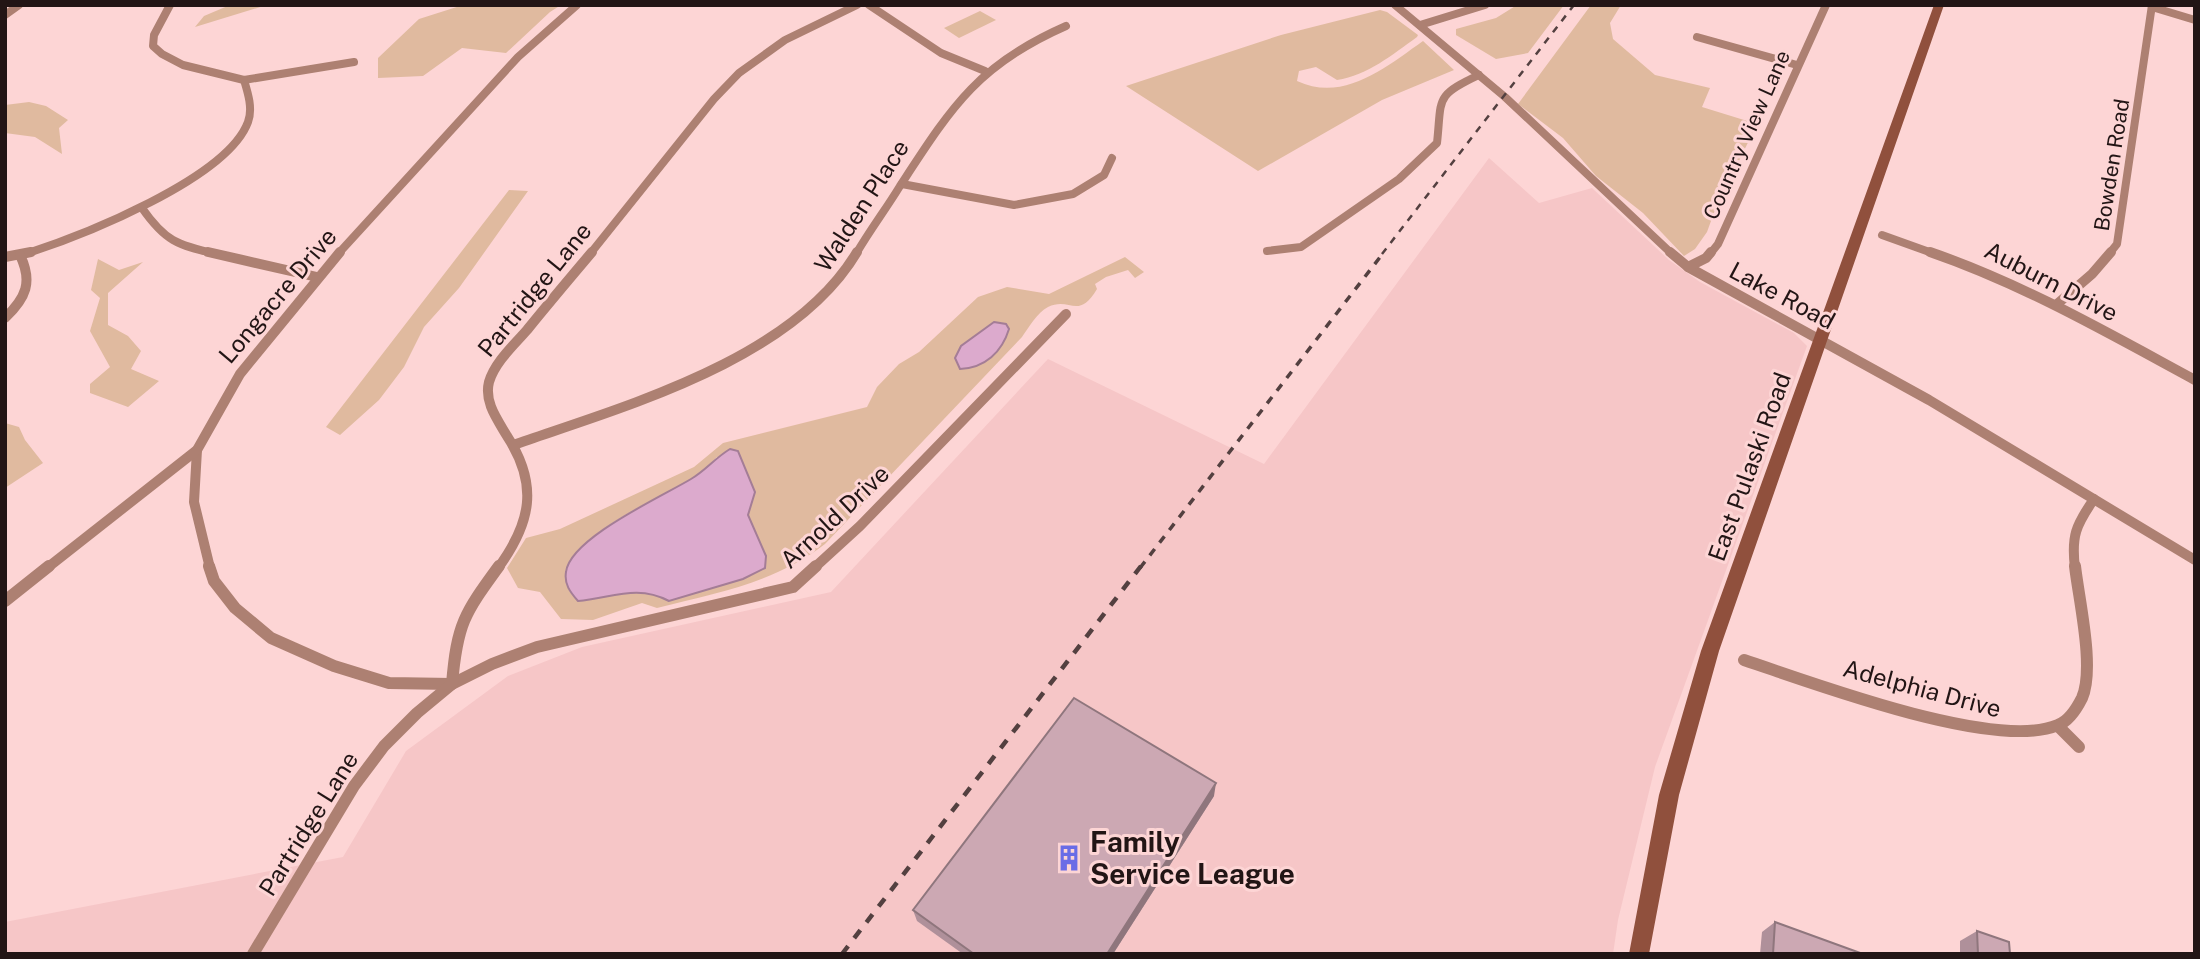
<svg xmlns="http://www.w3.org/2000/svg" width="2200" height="959" font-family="'Public Sans',sans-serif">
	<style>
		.built { fill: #f6c6c7 }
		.green { fill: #e0ba9f; fill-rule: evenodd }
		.water { fill: #dcaacd; stroke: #a47d96; stroke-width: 2 }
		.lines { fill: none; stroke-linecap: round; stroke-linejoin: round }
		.street-far2 { stroke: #ad8072; stroke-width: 8 }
		.street-far1 { stroke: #ad8072; stroke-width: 10 }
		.street { stroke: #ad8072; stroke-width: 12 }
		.secondary { fill: #90503d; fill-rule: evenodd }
		.rail-far2 { stroke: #534040; stroke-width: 2.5; stroke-dasharray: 7 7; stroke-linecap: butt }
		.rail-far1 { stroke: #534040; stroke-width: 3.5; stroke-dasharray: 8 8; stroke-linecap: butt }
		.rail { stroke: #534040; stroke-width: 4.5; stroke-dasharray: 10 10; stroke-linecap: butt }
		.wall { fill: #af909a }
		.shaded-wall { fill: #8f767d }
		.building { fill: #cca8b3; stroke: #8f767d; stroke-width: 2 }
		.labels { text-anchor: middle; stroke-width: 6; stroke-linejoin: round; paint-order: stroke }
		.far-street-label { font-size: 21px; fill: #221515; stroke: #fdd5d5 }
		.street-label { font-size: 24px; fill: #221515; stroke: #fdd5d5 }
		.near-poi-label { font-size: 28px; font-weight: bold; fill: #221515; stroke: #fdd5d5; text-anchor: start }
	</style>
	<rect width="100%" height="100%" fill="#fdd5d5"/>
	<!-- built -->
	<path class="built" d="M 1489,158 L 1539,203 L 1592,188 L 1669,260 L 1700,282 L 1794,333 L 1807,346 L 1655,767 L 1618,920 L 1613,954 L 5,954 L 5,922 L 343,857 L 406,751 L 508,676 L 582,647 L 831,592 L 1048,359 L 1264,464 Z"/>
	<!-- green -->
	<g class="green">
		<path d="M 230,5 L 267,5 L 195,27 L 204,16 Z"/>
		<path d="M 463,5 L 561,5 L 550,12 L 506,53 L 462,48 L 423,76 L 378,78 L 378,58 L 419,19 Z"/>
		<path d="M 1517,5 L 1564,5 L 1528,53 L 1496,59 L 1456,35 L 1456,29 L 1496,18 Z"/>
		<path d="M 1591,5 L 1621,5 L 1610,23 L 1613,39 L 1655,75 L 1710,88 L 1702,107 L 1757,124 L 1715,210 L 1707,232 L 1695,249 L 1684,256 L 1643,213 L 1596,176 L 1563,138 L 1518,104 Z"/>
		<path d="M 1380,10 L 1387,12 L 1418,35 L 1417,37 C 1392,55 1368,75 1337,80 L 1316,67 L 1299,71 L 1297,81 C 1344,103 1386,67 1423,41 L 1454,70 L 1382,100 L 1258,171 L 1126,86 L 1281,35 Z"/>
		<path d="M 980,11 L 996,20 L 959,38 L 944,28 Z"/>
		<path d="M 29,102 L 46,106 L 68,120 L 59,128 L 62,154 L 35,137 L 5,133 L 5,105 Z"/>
		<path d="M 509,190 L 528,191 L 459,288 L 424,327 L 404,367 L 379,400 L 340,435 L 326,427 Z"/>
		<path d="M 1125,257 L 1144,272 L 1135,278 L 1128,270 L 1106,277 L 1095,284 L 1097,289 C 1078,321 1070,296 1048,307 C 1037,313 1029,327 1022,337 L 825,544 C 772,584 719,592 657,608 L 642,603 L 593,620 L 561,619 L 540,592 L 518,588 L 507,568 L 526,538 L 560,529 L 694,467 L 723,443 L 867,407 L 877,387 L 899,364 L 919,352 L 978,297 L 1007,287 L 1049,294 ZM 717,457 L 748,477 L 755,491 L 748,515 L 766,556 L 653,593 L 630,592 L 578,601 C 575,597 569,592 568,588 C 548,542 669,494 698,476 C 705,471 711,463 717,457 Z"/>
		<path d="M 98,259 L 119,270 L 143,262 L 108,293 L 108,325 L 128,336 L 141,351 L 131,369 L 159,381 L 128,407 L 90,393 L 90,384 L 110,367 L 90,331 L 100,298 L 91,290 Z"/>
		<path d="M 5,423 L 19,427 L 25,440 L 43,463 L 5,488 Z"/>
	</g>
	<!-- water -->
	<g class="water">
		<path d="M 994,322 L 1006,324 L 1009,329 C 1002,352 985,368 960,369 L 955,358 L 961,346 Z"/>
		<path d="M 730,449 L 738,451 L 755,492 L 748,515 L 766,556 L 765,568 L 743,579 L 669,601 C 637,584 612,598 578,601 C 570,592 564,584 566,572 C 570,538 663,496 691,479 C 705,471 715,458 730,449 Z"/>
	</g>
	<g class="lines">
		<!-- street-far2 -->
		<g class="street-far2">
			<path d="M 170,5 L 154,35 L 153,46 L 162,54 L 183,65 L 244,80 L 354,62"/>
			<path d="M 869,5 L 941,53 L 985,71"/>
			<path d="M 1395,5 L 1505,97 L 1672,254"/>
			<path d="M 2152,7 L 2195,20"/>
			<path d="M 5,15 L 19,5"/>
			<path d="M 1420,25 L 1485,5"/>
			<path d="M 1697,37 L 1797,65"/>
			<path d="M 902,184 L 1014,205 L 1073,194 L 1104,175 L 1112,158"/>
			<path d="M 142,208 C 165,241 177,245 216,254"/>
			<path d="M 1882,235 L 1935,254"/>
			<path d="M 1267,251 L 1301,247 L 1399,179 L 1437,143 C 1442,98 1434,96 1479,75"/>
			<path d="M 25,254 C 81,236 227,179 248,122 C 253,109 248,93 244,80"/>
			<path d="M 338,254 L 518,57 L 577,5"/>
			<path d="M 590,254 L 714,99 L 739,73 L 785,40 L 857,5"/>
			<path d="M 856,254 C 870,230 886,209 900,186 C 951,108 977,65 1066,26"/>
			<path d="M 1710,254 L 1718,244 L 1826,5"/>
			<path d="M 2109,254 L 2117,244 L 2152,5"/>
		</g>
		<!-- street-far1 -->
		<g class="street-far1">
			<path d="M 208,252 L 317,277"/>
			<path d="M 1670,252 L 1688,267 L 1929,400 L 2195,560"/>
			<path d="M 1930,252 C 2023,284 2108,333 2195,380"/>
			<path d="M 5,257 L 31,252"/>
			<path d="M 1688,267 L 1706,258 L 1711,252"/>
			<path d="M 2056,305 L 2092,274 L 2111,252"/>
			<path d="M 5,318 C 26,298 33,282 20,255"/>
			<path d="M 513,445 C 625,406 793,360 857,252"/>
			<path d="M 197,450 L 194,502 L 210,568"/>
			<path d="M 47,568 L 197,450 L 240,374 L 340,252"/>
			<path d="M 498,568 C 531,523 539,485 507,436 C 497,419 484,402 489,382 C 495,362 514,345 527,330 C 548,304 570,278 592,252"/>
			<path d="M 814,568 L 860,526 L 1066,314"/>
			<path d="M 2075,568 C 2071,536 2076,525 2094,499"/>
		</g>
		<!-- street -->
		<g class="street">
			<path d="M 209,566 L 214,581 L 235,608 L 271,638 L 334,666 L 389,683 L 452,684 L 492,664 L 537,647 L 793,587 L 816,566"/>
			<path d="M 5,601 L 49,566"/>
			<path d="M 1744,660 C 1811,682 1995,752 2058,725 C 2069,721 2077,708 2082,698 C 2095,668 2079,601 2075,566"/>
			<path d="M 2058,726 L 2079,747"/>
			<path d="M 253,954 L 354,786 L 384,746 L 417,713 L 452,684 C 457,624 464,614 499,566"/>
		</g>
		<!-- secondary -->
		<path class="secondary" d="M 1934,5 L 1944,5 L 1719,651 L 1679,795 L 1649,954 L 1629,954 L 1659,795 L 1701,651 Z"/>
		<!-- rail-far2 -->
		<path class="rail-far2" d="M 1382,254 L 1574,5"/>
		<!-- rail-far1 -->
		<path class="rail-far1" d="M 1140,568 L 1384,252"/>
		<!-- rail -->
		<path class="rail" d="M 842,954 L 1141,566"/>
	</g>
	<!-- wall -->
	<g class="wall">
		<path d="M 1214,796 L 1113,954 L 963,954 L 917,921 L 913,910 Z"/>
		<path d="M 1775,922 L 1863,954 L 1760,954 L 1762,932 Z"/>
		<path d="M 1977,931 L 2010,954 L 1960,954 L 1960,941 Z"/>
	</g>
	<!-- shaded-wall -->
	<path class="shaded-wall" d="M 1216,783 L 1214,796 L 1113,954 L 1107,954 Z"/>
	<!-- building -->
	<g class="building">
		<path d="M 1074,698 L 1216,783 L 1107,954 L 974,954 L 913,910 Z"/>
		<path d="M 1775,922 L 1863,954 L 1773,954 Z"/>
		<path d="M 1977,931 L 2009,942 L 2010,954 L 1978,954 Z"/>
	</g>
	<!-- icons -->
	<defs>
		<g id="building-bare" transform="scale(2.1)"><path d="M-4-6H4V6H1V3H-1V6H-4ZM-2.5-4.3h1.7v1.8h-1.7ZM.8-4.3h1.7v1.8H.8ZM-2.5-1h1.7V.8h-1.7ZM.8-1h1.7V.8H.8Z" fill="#6a6ce6" stroke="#fdd5d5" stroke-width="2.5" paint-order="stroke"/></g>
	</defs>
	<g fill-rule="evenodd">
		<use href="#building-bare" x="1069" y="858"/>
	</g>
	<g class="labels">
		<!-- far-street labels -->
		<g class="far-street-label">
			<text transform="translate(1747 135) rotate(-66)" y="7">Country View Lane</text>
			<text transform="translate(2112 165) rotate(-81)" y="7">Bowden Road</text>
		</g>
		<!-- street labels -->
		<g class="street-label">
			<text transform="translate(862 206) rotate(-57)" y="8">Walden Place</text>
			<text transform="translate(2051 282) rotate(27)" y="8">Auburn Drive</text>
			<text transform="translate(535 290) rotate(-51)" y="8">Partridge Lane</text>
			<text transform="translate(278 296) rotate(-50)" y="8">Longacre Drive</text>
			<text transform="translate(1782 296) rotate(28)" y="8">Lake Road</text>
			<text transform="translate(1750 467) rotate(-70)" y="8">East Pulaski Road</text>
			<text transform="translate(835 517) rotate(-43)" y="8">Arnold Drive</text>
			<text transform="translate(1922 689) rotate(15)" y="8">Adelphia Drive</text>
			<text transform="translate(309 824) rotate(-58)" y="8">Partridge Lane</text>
		</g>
		<!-- near-poi labels -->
		<g class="near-poi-label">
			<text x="1090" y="852">Family<tspan x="1090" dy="32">Service League</tspan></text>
		</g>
	</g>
	<!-- border -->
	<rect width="2200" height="959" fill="none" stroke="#221515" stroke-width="14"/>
</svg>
